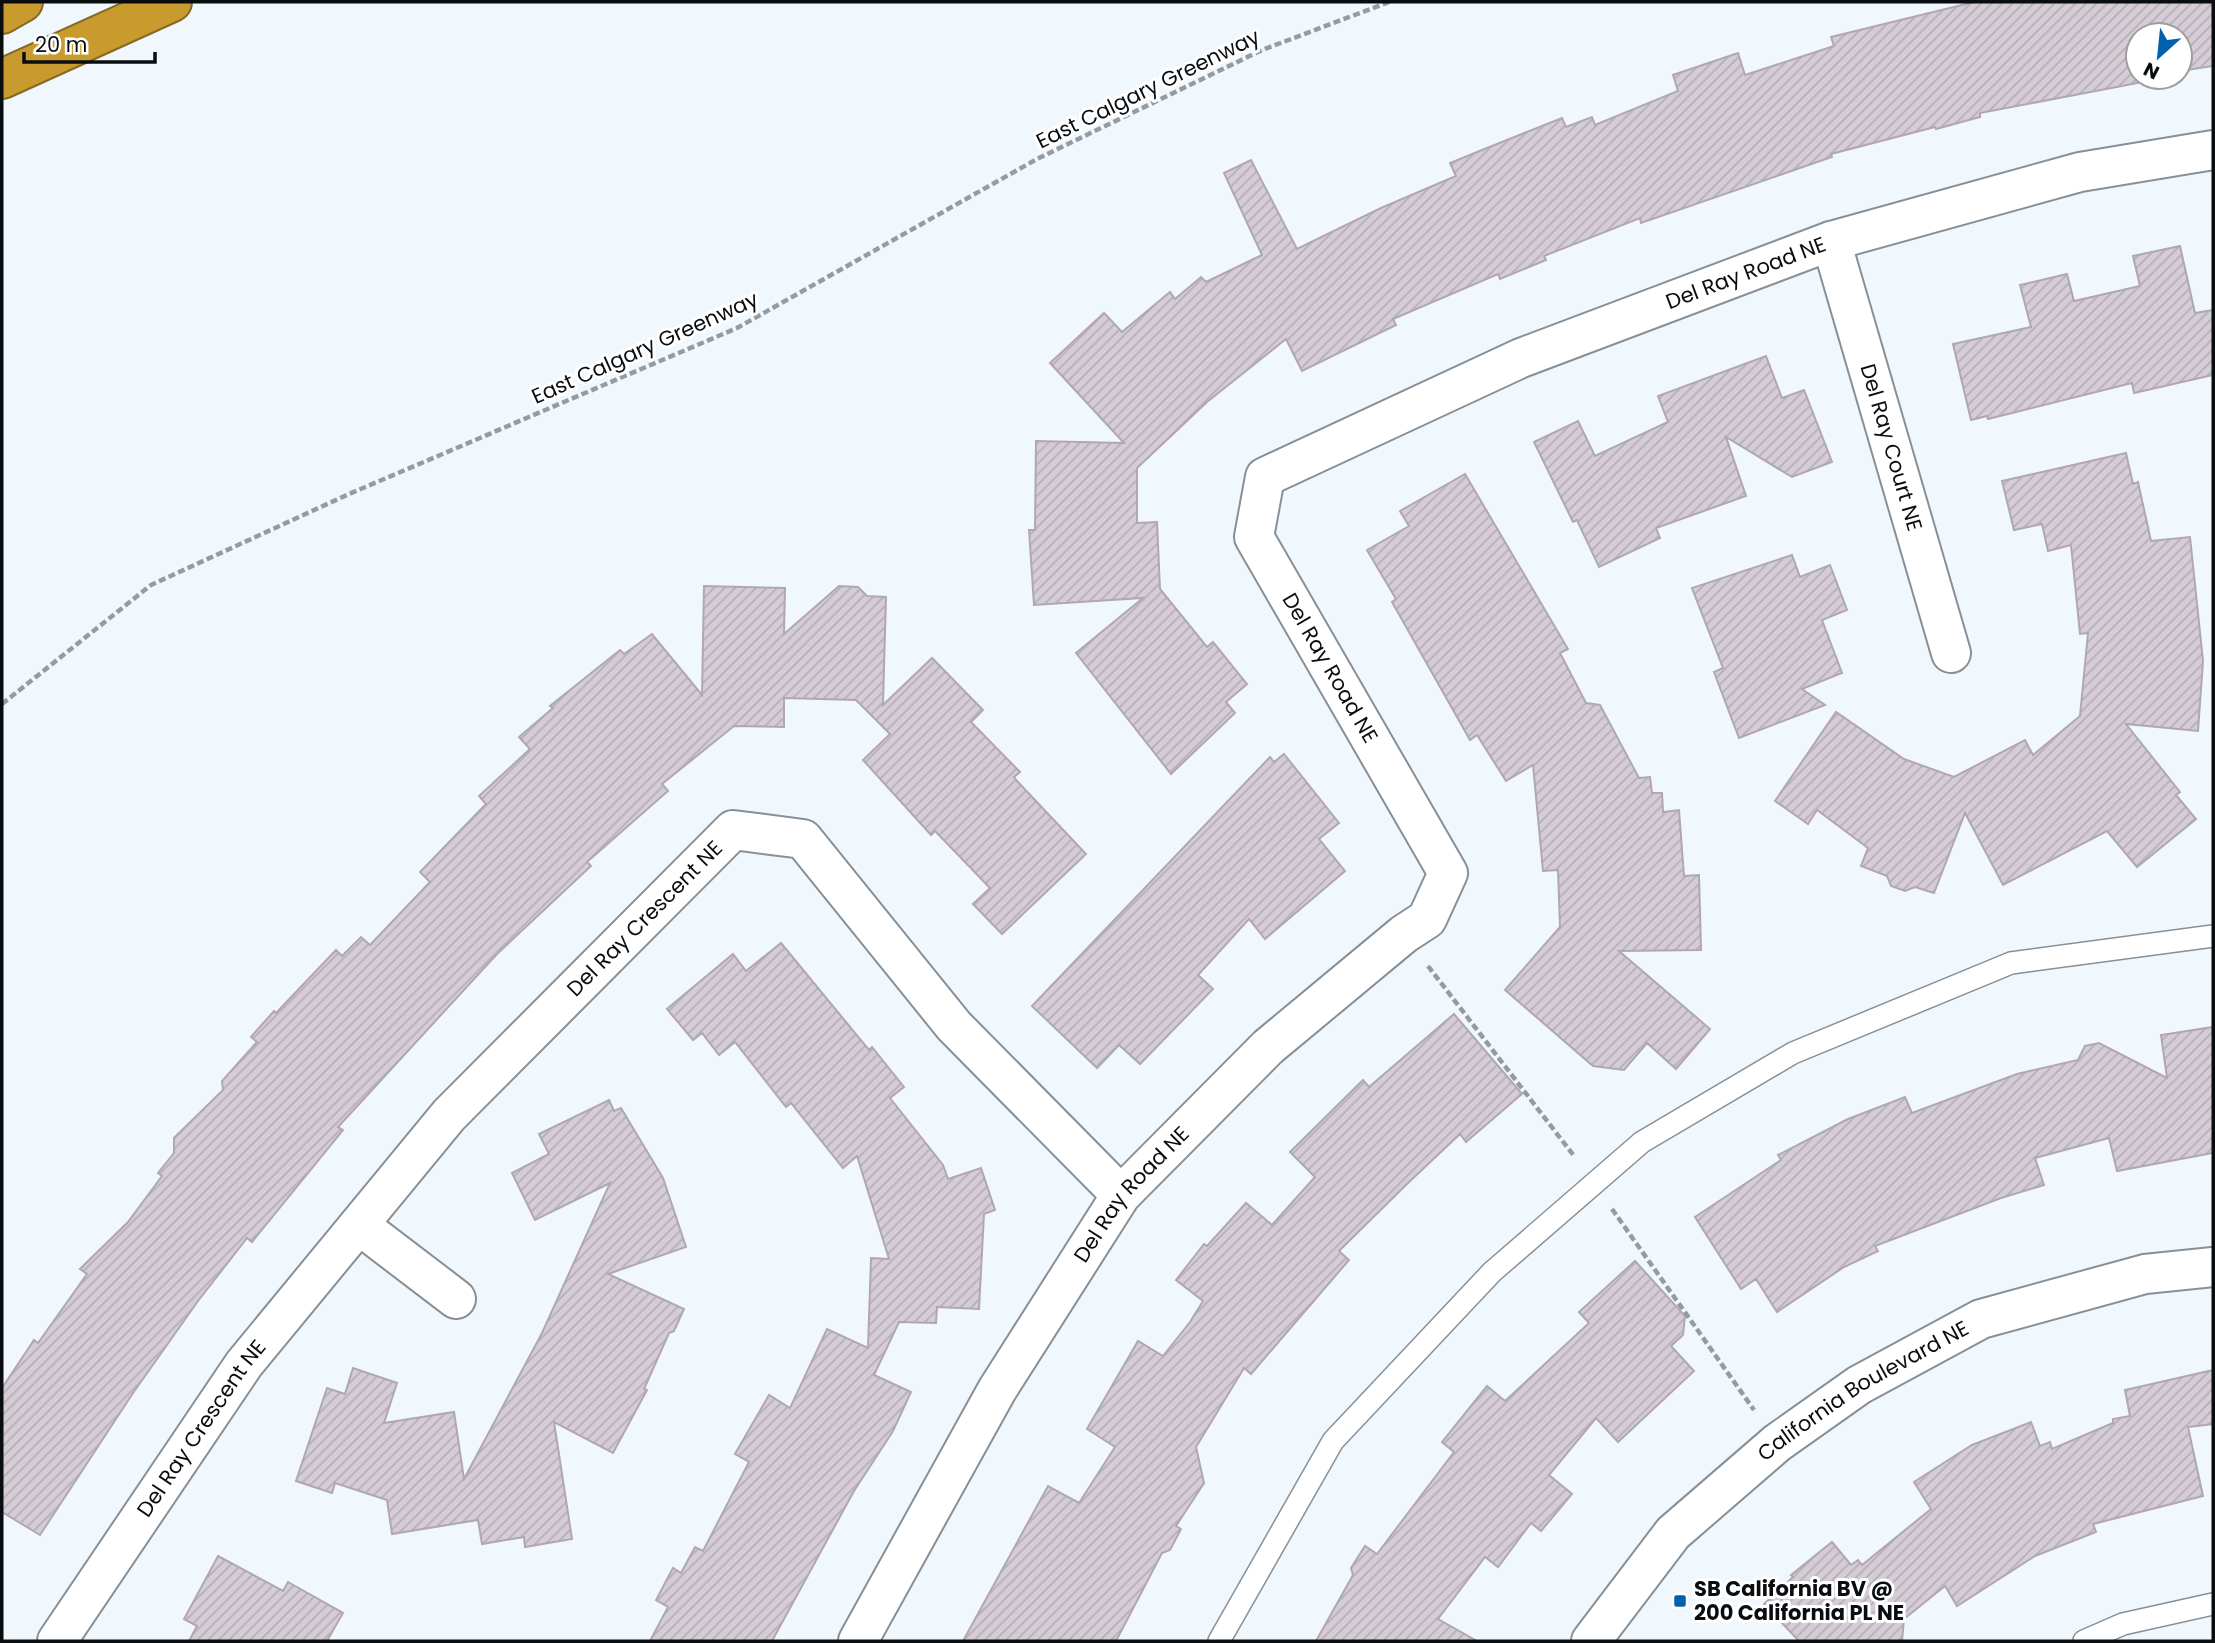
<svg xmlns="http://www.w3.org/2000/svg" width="2215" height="1643" font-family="Poppins,sans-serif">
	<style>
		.building { fill: url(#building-hatch); stroke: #b0a7b0; stroke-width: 2 }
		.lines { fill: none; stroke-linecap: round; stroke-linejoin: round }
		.service-casing { stroke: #879098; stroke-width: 24 }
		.minor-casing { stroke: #879098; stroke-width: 42 }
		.tertiary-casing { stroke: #879098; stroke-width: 42 }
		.motorway-casing { stroke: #866924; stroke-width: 42 }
		.path { stroke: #959ba0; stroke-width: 4.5; stroke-dasharray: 7 3.5; stroke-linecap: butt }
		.service { stroke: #fff; stroke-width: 21 }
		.minor { stroke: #fff; stroke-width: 38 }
		.tertiary { stroke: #fff; stroke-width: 38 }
		.motorway { stroke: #c99b2f; stroke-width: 38 }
		.poi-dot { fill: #0062af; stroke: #fff; stroke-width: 2.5 }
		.labels { text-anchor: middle; stroke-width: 6; stroke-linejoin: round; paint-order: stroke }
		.street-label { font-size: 21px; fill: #0a0d0f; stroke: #fff }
		.poi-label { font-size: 21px; font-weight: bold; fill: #0a0d0f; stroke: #fff; text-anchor: start }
	</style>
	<defs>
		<pattern id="building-hatch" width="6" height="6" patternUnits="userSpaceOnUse" patternTransform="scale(1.75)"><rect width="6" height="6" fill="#d5ccd5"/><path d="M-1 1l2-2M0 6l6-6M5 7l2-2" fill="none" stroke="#b6aeb6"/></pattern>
	</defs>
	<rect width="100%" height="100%" fill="#f0f8fe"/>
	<!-- building -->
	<g class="building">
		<path d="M 1974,2 L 2213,2 L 2213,66 L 2180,71 L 2180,35 L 2138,35 L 2138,83 L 1980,113 L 1980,117 L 1936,129 L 1935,127 L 1831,154 L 1832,157 L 1641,223 L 1640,218 L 1544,256 L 1546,260 L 1500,279 L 1498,274 L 1393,319 L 1396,325 L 1302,371 L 1286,339 L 1207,402 L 1137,468 L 1137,523 L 1157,522 L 1160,589 L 1207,647 L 1213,642 L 1247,684 L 1226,702 L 1235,713 L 1171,774 L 1076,653 L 1143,598 L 1034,605 L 1029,530 L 1035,530 L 1036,441 L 1124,443 L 1050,363 L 1104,313 L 1122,332 L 1170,292 L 1175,299 L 1201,277 L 1206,282 L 1262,255 L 1224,173 L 1251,160 L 1297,249 L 1381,208 L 1456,176 L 1450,163 L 1482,150 L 1562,118 L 1566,127 L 1592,117 L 1595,125 L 1678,91 L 1673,75 L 1738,53 L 1745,75 L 1834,46 L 1831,37 Z"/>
		<path d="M 2180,246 L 2195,313 L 2213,310 L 2213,375 L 2134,393 L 2132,383 L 1988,419 L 1987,416 L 1971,420 L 1953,344 L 2031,327 L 2020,285 L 2067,274 L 2074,301 L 2140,286 L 2133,256 Z"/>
		<path d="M 1766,356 L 1782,398 L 1804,390 L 1832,462 L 1792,477 L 1726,437 L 1746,496 L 1656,528 L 1660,538 L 1599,567 L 1577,520 L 1573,522 L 1534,442 L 1578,421 L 1595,456 L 1668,422 L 1658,396 Z"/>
		<path d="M 2126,453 L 2133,484 L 2138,482 L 2151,541 L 2190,537 L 2203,661 L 2198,731 L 2126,724 L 2180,792 L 2176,795 L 2196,819 L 2137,867 L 2107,831 L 2003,885 L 1965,813 L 1934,893 L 1915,887 L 1905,891 L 1891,886 L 1887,876 L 1861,866 L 1868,848 L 1817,810 L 1808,824 L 1775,801 L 1836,712 L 1904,759 L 1954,777 L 2025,740 L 2033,755 L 2080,716 L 2088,633 L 2080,634 L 2071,545 L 2048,551 L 2042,524 L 2014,530 L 2002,481 Z"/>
		<path d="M 1465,474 L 1568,649 L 1560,653 L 1586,703 L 1600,705 L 1639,778 L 1650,777 L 1652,793 L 1662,793 L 1663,812 L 1679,810 L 1684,876 L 1699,875 L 1701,950 L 1619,951 L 1710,1029 L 1676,1069 L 1647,1043 L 1624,1070 L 1593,1066 L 1505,990 L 1560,927 L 1558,870 L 1543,871 L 1533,765 L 1506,781 L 1477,735 L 1470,740 L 1392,602 L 1396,599 L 1367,550 L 1409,526 L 1400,511 Z"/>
		<path d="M 1792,555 L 1800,577 L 1830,565 L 1847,610 L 1822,620 L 1842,673 L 1802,689 L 1825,705 L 1739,738 L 1714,672 L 1723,668 L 1692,588 Z"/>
		<path d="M 704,586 L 785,588 L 784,634 L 839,586 L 858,587 L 867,596 L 886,597 L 883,705 L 932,658 L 983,710 L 971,722 L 1020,772 L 1014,777 L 1017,781 L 1086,854 L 1002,934 L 973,904 L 990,888 L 935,831 L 931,835 L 863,760 L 890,734 L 856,700 L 784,698 L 784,727 L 734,726 L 662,784 L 668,791 L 587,862 L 591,866 L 497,954 L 338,1127 L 343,1130 L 252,1242 L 247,1238 L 198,1301 L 133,1393 L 40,1535 L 2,1512 L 2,1388 L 34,1340 L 38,1343 L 87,1274 L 80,1269 L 128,1222 L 162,1176 L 158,1173 L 174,1153 L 174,1138 L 223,1090 L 222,1081 L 257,1042 L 251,1037 L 274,1011 L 276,1013 L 336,950 L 342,956 L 361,937 L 370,945 L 430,882 L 420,872 L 486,804 L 479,796 L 530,749 L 519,737 L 553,708 L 550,706 L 620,650 L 624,654 L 652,634 L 702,695 Z"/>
		<path d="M 1284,754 L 1339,823 L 1319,839 L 1345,871 L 1265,939 L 1249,919 L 1198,975 L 1213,989 L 1140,1064 L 1119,1045 L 1097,1068 L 1032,1006 L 1270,757 L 1274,762 Z"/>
		<path d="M 781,943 L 869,1050 L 872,1047 L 904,1087 L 890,1098 L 943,1165 L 948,1179 L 981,1168 L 995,1210 L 984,1214 L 979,1309 L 937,1307 L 936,1323 L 899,1322 L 874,1375 L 911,1392 L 893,1431 L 854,1491 L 772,1641 L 650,1641 L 668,1607 L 656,1600 L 673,1568 L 681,1573 L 695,1547 L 703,1551 L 749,1462 L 735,1454 L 769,1395 L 790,1408 L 827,1329 L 868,1348 L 871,1258 L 889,1259 L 857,1156 L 843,1168 L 791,1103 L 786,1107 L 735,1042 L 719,1055 L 702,1033 L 693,1040 L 667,1009 L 733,954 L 746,971 Z"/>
		<path d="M 1454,1014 L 1522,1094 L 1466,1142 L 1460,1134 L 1407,1184 L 1339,1251 L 1349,1260 L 1251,1374 L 1244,1368 L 1196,1447 L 1204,1483 L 1176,1526 L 1181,1529 L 1170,1550 L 1162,1553 L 1116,1641 L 963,1641 L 1048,1486 L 1079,1503 L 1115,1447 L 1087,1429 L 1138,1341 L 1163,1356 L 1190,1322 L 1203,1301 L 1176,1280 L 1204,1244 L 1207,1246 L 1246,1203 L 1272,1225 L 1315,1177 L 1290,1152 L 1363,1080 L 1369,1087 Z"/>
		<path d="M 2213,1027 L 2213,1153 L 2117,1171 L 2109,1138 L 2035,1158 L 2044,1185 L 2001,1198 L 1875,1246 L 1878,1251 L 1844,1267 L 1777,1312 L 1756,1279 L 1741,1289 L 1695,1217 L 1781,1160 L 1778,1155 L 1848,1119 L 1905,1097 L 1912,1113 L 2017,1074 L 2078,1060 L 2085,1046 L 2099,1043 L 2167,1078 L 2161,1035 Z"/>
		<path d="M 609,1100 L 614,1111 L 621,1108 L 663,1178 L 686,1247 L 608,1274 L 684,1309 L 674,1331 L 669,1333 L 644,1389 L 647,1390 L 613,1453 L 554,1422 L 572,1539 L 525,1547 L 524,1537 L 482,1544 L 478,1520 L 392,1534 L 387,1500 L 335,1483 L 332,1493 L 296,1481 L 327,1388 L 345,1394 L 353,1368 L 397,1383 L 384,1423 L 454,1412 L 464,1479 L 542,1333 L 610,1183 L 535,1220 L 512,1173 L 549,1154 L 539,1134 Z"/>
		<path d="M 1635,1261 L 1685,1316 L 1683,1335 L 1671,1346 L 1694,1371 L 1618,1442 L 1596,1418 L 1549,1475 L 1572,1494 L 1541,1531 L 1531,1523 L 1498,1567 L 1485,1557 L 1438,1619 L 1477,1641 L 1316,1641 L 1353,1575 L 1351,1568 L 1365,1546 L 1377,1554 L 1454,1452 L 1442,1442 L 1487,1386 L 1505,1401 L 1589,1323 L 1579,1312 Z"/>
		<path d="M 2213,1370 L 2213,1424 L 2188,1427 L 2203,1496 L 2093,1524 L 2096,1532 L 2035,1556 L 1957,1606 L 1945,1586 L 1904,1619 L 1902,1641 L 1799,1641 L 1764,1604 L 1793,1577 L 1791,1575 L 1832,1542 L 1851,1565 L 1858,1560 L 1862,1565 L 1931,1509 L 1914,1482 L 1972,1445 L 2031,1422 L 2040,1446 L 2050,1442 L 2052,1449 L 2113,1423 L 2113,1419 L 2130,1416 L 2125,1390 Z"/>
		<path d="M 218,1556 L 283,1591 L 288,1582 L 343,1613 L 327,1641 L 189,1641 L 197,1626 L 184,1619 Z"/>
	</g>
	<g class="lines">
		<!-- service casing -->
		<g class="service-casing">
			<g id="service">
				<path d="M 1219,1641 L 1333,1441 L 1492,1272 L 1642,1142 L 1793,1053 L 2011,963 L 2213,936"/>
				<path d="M 2084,1641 L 2123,1624 L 2213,1604"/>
			</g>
		</g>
		<!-- minor casing -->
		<g class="minor-casing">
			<g id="minor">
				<path id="s1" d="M 1831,241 L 1951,653"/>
				<path d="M 359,1225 L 456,1299"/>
				<path id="s2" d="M 57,1641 L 244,1364 L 449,1115 L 733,830 L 803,839 L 954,1026 L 1121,1195"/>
				<path id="s3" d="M 858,1641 L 997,1390 L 1121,1195 L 1268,1047 L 1404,934 L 1427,919 L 1448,873 L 1254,537 L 1265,477 L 1521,358 L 1831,241 L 2080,172 L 2213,150"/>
			</g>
		</g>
		<!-- tertiary casing -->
		<g class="tertiary-casing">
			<g id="tertiary">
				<path id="s4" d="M 1591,1641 L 1673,1533 L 1777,1443 L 1859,1385 L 1981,1319 L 2145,1274 L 2213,1267"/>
			</g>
		</g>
		<!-- motorway casing -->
		<g class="motorway-casing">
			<g id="motorway">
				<path d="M 2,14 L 23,2"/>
				<path d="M 2,79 L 172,2"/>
			</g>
		</g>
		<!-- path -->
		<g class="path">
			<path d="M 2,704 L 151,585 L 349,494 L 737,328 L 1037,159 L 1262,50 L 1389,2"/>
			<path d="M 1428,966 L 1574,1156"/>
			<path d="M 1612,1209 L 1754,1410"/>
		</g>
		<!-- service -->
		<use href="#service" class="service"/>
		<!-- minor -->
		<use href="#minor" class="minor"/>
		<!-- tertiary -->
		<use href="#tertiary" class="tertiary"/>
		<!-- motorway -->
		<use href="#motorway" class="motorway"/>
	</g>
	<!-- markers -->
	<rect class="poi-dot" x="1673" y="1594" width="14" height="14" rx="3.5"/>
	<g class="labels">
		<!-- street labels -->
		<g class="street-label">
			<text transform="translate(1148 89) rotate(-26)" y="7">East Calgary Greenway</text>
			<text dy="7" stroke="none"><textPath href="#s3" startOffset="1953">Del Ray Road NE</textPath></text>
			<text transform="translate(645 348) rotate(-24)" y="7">East Calgary Greenway</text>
			<text dy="7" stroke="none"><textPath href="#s1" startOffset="215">Del Ray Court NE</textPath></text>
			<text transform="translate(1330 668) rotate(60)" y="7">Del Ray Road NE</text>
			<text dy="7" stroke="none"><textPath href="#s2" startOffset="934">Del Ray Crescent NE</textPath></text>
			<text dy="7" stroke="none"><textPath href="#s3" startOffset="525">Del Ray Road NE</textPath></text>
			<text dy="7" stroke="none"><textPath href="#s4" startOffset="374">California Boulevard NE</textPath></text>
			<text dy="7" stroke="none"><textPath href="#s2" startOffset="257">Del Ray Crescent NE</textPath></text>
		</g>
		<!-- poi labels -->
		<g class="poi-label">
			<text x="1694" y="1596">SB California BV @<tspan x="1694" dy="24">200 California PL NE</tspan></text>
		</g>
	</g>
	<!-- border -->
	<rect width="2215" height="1643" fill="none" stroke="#0a0d0f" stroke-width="7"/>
	<!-- north arrow -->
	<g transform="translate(2159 56) rotate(207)"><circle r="33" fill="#ffffff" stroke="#9d9e9f" stroke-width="2"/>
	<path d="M0-5L12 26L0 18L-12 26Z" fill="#0062af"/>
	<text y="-10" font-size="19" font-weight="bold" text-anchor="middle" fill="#0a0d0f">N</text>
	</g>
	<!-- scale -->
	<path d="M24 52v10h131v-10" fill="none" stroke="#0a0d0f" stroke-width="3.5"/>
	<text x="35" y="52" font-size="21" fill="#0a0d0f" stroke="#ffffff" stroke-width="5" paint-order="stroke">20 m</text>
</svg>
